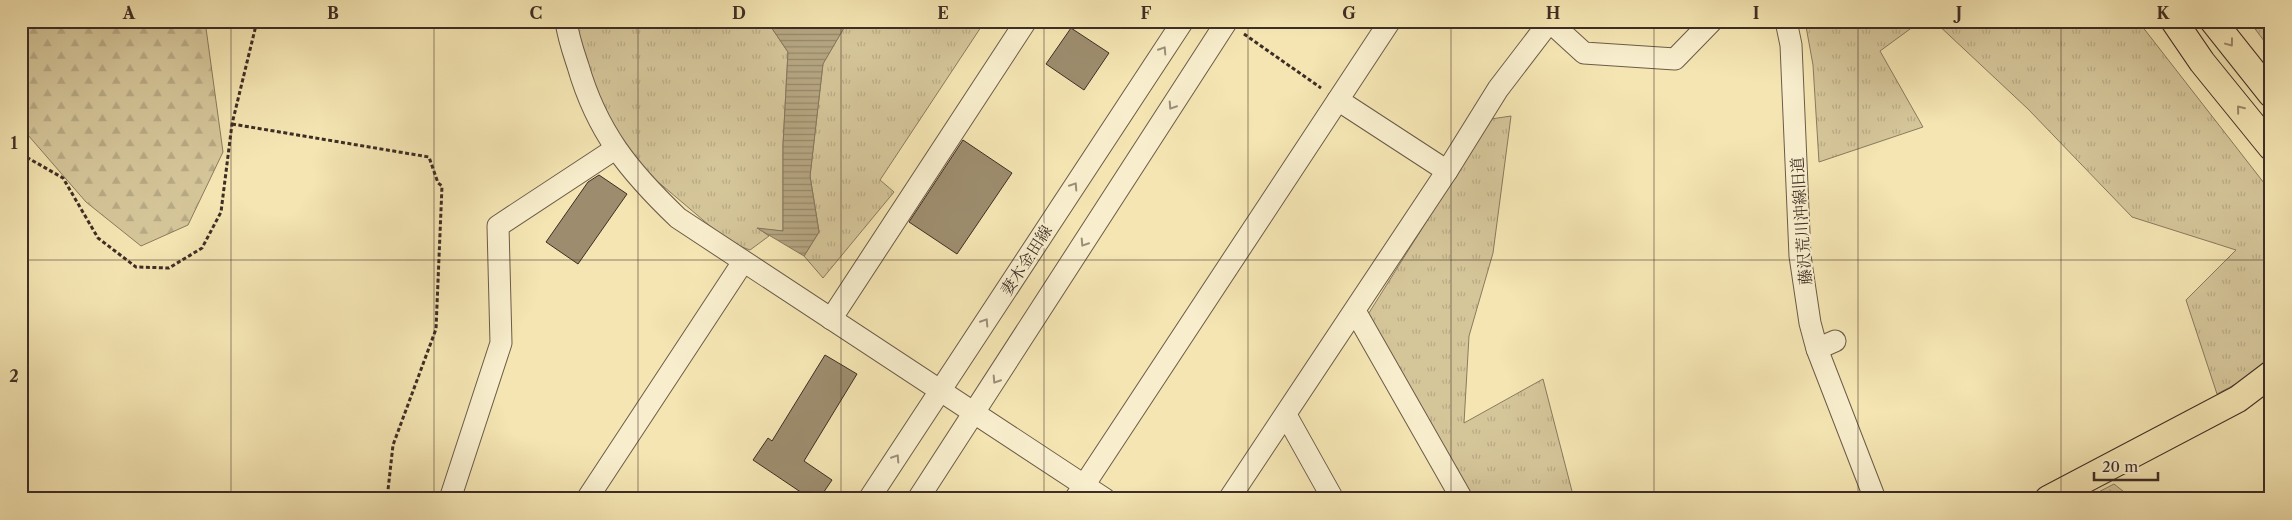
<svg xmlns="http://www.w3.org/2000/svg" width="2292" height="520" font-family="'Libre Caslon Text','Noto Serif JP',serif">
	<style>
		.grass { fill: url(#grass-tufts); stroke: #8a7a60 }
		.forest { fill: url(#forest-firs); stroke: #8a7a60 }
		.water { fill: url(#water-rules); stroke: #86765d }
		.building { fill: #9d8d6e; stroke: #3e2d25 }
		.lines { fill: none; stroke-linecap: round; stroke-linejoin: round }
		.minor-casing { stroke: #6c5b48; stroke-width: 23 }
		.major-casing { stroke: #3e2d25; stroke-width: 28 }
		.path { stroke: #3e2d25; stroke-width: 3; stroke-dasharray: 4 2.5; stroke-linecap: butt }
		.minor { stroke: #f8eecd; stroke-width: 21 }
		.major { stroke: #f4e5b2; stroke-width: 26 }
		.oneway { stroke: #99896c }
		.oneway2 { stroke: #9b8e79 }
		.grid { fill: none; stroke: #3e2d25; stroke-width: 1; stroke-opacity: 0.55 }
		.labels { text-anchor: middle; stroke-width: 4; stroke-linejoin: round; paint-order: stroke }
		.street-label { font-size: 16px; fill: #3e2d25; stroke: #f8eecd }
		.neatline { fill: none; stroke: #3e2d25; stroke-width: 2 }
		.grid-label { font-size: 16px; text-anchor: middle; font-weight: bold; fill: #3e2d25 }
	</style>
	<defs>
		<pattern id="grass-tufts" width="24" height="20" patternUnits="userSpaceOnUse" patternTransform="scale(1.25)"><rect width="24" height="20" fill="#d5c69a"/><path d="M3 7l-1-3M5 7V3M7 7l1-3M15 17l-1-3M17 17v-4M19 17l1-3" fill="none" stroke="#b8aa85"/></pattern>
		<pattern id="forest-firs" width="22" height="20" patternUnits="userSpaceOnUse" patternTransform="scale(1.25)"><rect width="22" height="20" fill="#d5c69a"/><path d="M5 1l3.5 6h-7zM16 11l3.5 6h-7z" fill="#b8aa85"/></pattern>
		<pattern id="water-rules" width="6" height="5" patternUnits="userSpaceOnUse" patternTransform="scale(1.25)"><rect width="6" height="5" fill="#b6a682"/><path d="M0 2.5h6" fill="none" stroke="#95886a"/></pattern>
	</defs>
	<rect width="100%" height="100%" fill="#f4e5b2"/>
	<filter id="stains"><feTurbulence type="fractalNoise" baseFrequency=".004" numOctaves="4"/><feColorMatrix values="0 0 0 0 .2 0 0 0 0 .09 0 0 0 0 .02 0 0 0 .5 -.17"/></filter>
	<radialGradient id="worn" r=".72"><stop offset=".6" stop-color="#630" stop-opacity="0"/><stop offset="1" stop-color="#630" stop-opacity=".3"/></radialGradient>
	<!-- grass -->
	<g class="grass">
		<path d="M 576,21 L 767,21 L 788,52 L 783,145 L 783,231 L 759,229 L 769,236 L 750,250 L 729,242 L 644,170 L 603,111 L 579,44 Z"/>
		<path d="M 848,21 L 985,21 L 880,180 L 894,192 L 823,278 L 804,256 L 819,232 L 810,176 L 823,63 Z"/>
		<path d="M 1805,21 L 1921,21 L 1880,51 L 1923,127 L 1819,162 L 1813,65 Z"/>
		<path d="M 1934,21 L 2138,21 L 2271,192 L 2271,358 L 2247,378 L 2217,394 L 2186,300 L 2236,250 L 2132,217 L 2028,109 Z"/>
		<path d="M 2249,21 L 2271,21 L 2271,50 Z"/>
		<path d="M 1511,116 L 1493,253 L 1469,336 L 1464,423 L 1543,379 L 1574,499 L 1472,499 L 1367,316 L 1491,119 Z"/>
	</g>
	<!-- forest -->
	<g class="forest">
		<path d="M 21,21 L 205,21 L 223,152 L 188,225 L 141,246 L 86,202 L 21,127 Z"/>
		<path d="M 2114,484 L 2133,499 L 2085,499 Z"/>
	</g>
	<!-- water -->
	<path class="water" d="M 767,21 L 848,21 L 823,64 L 810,176 L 819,232 L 804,256 L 757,228 L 783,231 L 783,145 L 788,52 Z"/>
	<!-- building -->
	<g class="building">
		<path d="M 1071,28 L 1109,53 L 1084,90 L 1046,64 Z"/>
		<path d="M 963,140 L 1012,173 L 957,254 L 909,222 Z"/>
		<path d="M 599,175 L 627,194 L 578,264 L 546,242 L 588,182 Z"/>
		<path d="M 825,355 L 857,374 L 804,461 L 832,480 L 819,499 L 811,499 L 753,460 L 768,438 L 772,441 Z"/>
	</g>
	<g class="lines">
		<!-- minor casing -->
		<g class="minor-casing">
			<g id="minor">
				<path d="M 566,21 C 568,37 573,51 578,66 C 597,132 629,171 678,218 L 1105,499"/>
				<path d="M 1786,21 L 1791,45 L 1800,256 L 1810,323 L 1817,349 L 1875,499"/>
				<path d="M 1550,22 L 1584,53 L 1675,59 L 1712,21"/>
				<path d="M 1338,100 L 1447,171"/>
				<path d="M 1355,311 L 1462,499"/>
				<path d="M 831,319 L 1026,21"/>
				<path d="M 1817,349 L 1835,341"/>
				<path d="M 1286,415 L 1333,499"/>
				<path d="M 450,499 L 501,343 L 498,226 L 615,149"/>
				<path d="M 587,499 L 743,262"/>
				<path d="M 869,499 L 1183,21"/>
				<path d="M 918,499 L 1227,21"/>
				<path d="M 1075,499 L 1390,21"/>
				<path d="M 1229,499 L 1447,171 L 1498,89 L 1550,21"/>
			</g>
		</g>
		<!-- major casing -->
		<g class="major-casing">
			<g id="major">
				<path d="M 2174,21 L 2202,62 L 2271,147"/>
				<path d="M 2213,21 L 2271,94"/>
				<path d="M 2048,499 L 2238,399 L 2271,374"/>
			</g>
		</g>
		<!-- path -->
		<g class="path">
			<path d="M 1244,34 L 1321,88"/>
			<path d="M 232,124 L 429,157 L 438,183 L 442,186 L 436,329 L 393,445 L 387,499"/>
			<path d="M 21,154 L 63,178 L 98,238 L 136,267 L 169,268 L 202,248 L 221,212 L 232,124 L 257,21"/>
		</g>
		<!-- minor -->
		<use href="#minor" class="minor"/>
		<!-- major -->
		<use href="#major" class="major"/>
	</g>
	<!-- one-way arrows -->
	<defs><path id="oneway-chevron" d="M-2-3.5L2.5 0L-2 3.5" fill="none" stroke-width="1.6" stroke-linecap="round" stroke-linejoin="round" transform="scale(1.25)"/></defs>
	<g class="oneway">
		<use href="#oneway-chevron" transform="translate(2230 43) rotate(53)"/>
		<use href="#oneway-chevron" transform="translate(2240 109) rotate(-129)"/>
	</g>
	<g class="oneway2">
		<use href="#oneway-chevron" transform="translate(1163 50) rotate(-57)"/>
		<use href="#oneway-chevron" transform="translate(1172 106) rotate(123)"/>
		<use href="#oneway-chevron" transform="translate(1074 186) rotate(-57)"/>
		<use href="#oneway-chevron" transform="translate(1084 243) rotate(123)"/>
		<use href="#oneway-chevron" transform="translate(985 322) rotate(-57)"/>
		<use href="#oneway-chevron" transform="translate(996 380) rotate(123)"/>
		<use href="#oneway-chevron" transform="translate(896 458) rotate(-57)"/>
	</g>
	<!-- grid -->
	<path class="grid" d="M 231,21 L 231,499M 434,21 L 434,499M 638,21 L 638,499M 841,21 L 841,499M 1044,21 L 1044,499M 1248,21 L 1248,499M 1451,21 L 1451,499M 1654,21 L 1654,499M 1858,21 L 1858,499M 2061,21 L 2061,499M 21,260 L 2271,260"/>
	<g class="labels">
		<!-- street labels -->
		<g class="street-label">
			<text transform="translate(1801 221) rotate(-94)" y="6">藤沢荒川沖線旧道</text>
			<text transform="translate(1026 260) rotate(-57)" y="6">妻木金田線</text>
		</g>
	</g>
	<!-- margin -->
	<rect width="2292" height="520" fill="none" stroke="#f4e5b2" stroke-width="55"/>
	<!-- scale -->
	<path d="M2094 472v8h64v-8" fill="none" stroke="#3e2d25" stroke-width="2.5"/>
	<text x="2102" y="472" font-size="15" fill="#3e2d25" stroke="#f8eecd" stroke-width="4" paint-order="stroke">20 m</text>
	<rect x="28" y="28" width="2236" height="464" class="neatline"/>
	<g class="grid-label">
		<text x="129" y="19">A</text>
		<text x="333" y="19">B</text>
		<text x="536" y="19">C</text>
		<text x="739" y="19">D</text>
		<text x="943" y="19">E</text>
		<text x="1146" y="19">F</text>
		<text x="1349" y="19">G</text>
		<text x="1553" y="19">H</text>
		<text x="1756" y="19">I</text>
		<text x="1959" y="19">J</text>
		<text x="2163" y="19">K</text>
		<text x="14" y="149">1</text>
		<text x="14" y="382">2</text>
	</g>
	<rect width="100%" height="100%" filter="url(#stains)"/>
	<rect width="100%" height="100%" fill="url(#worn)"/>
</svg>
